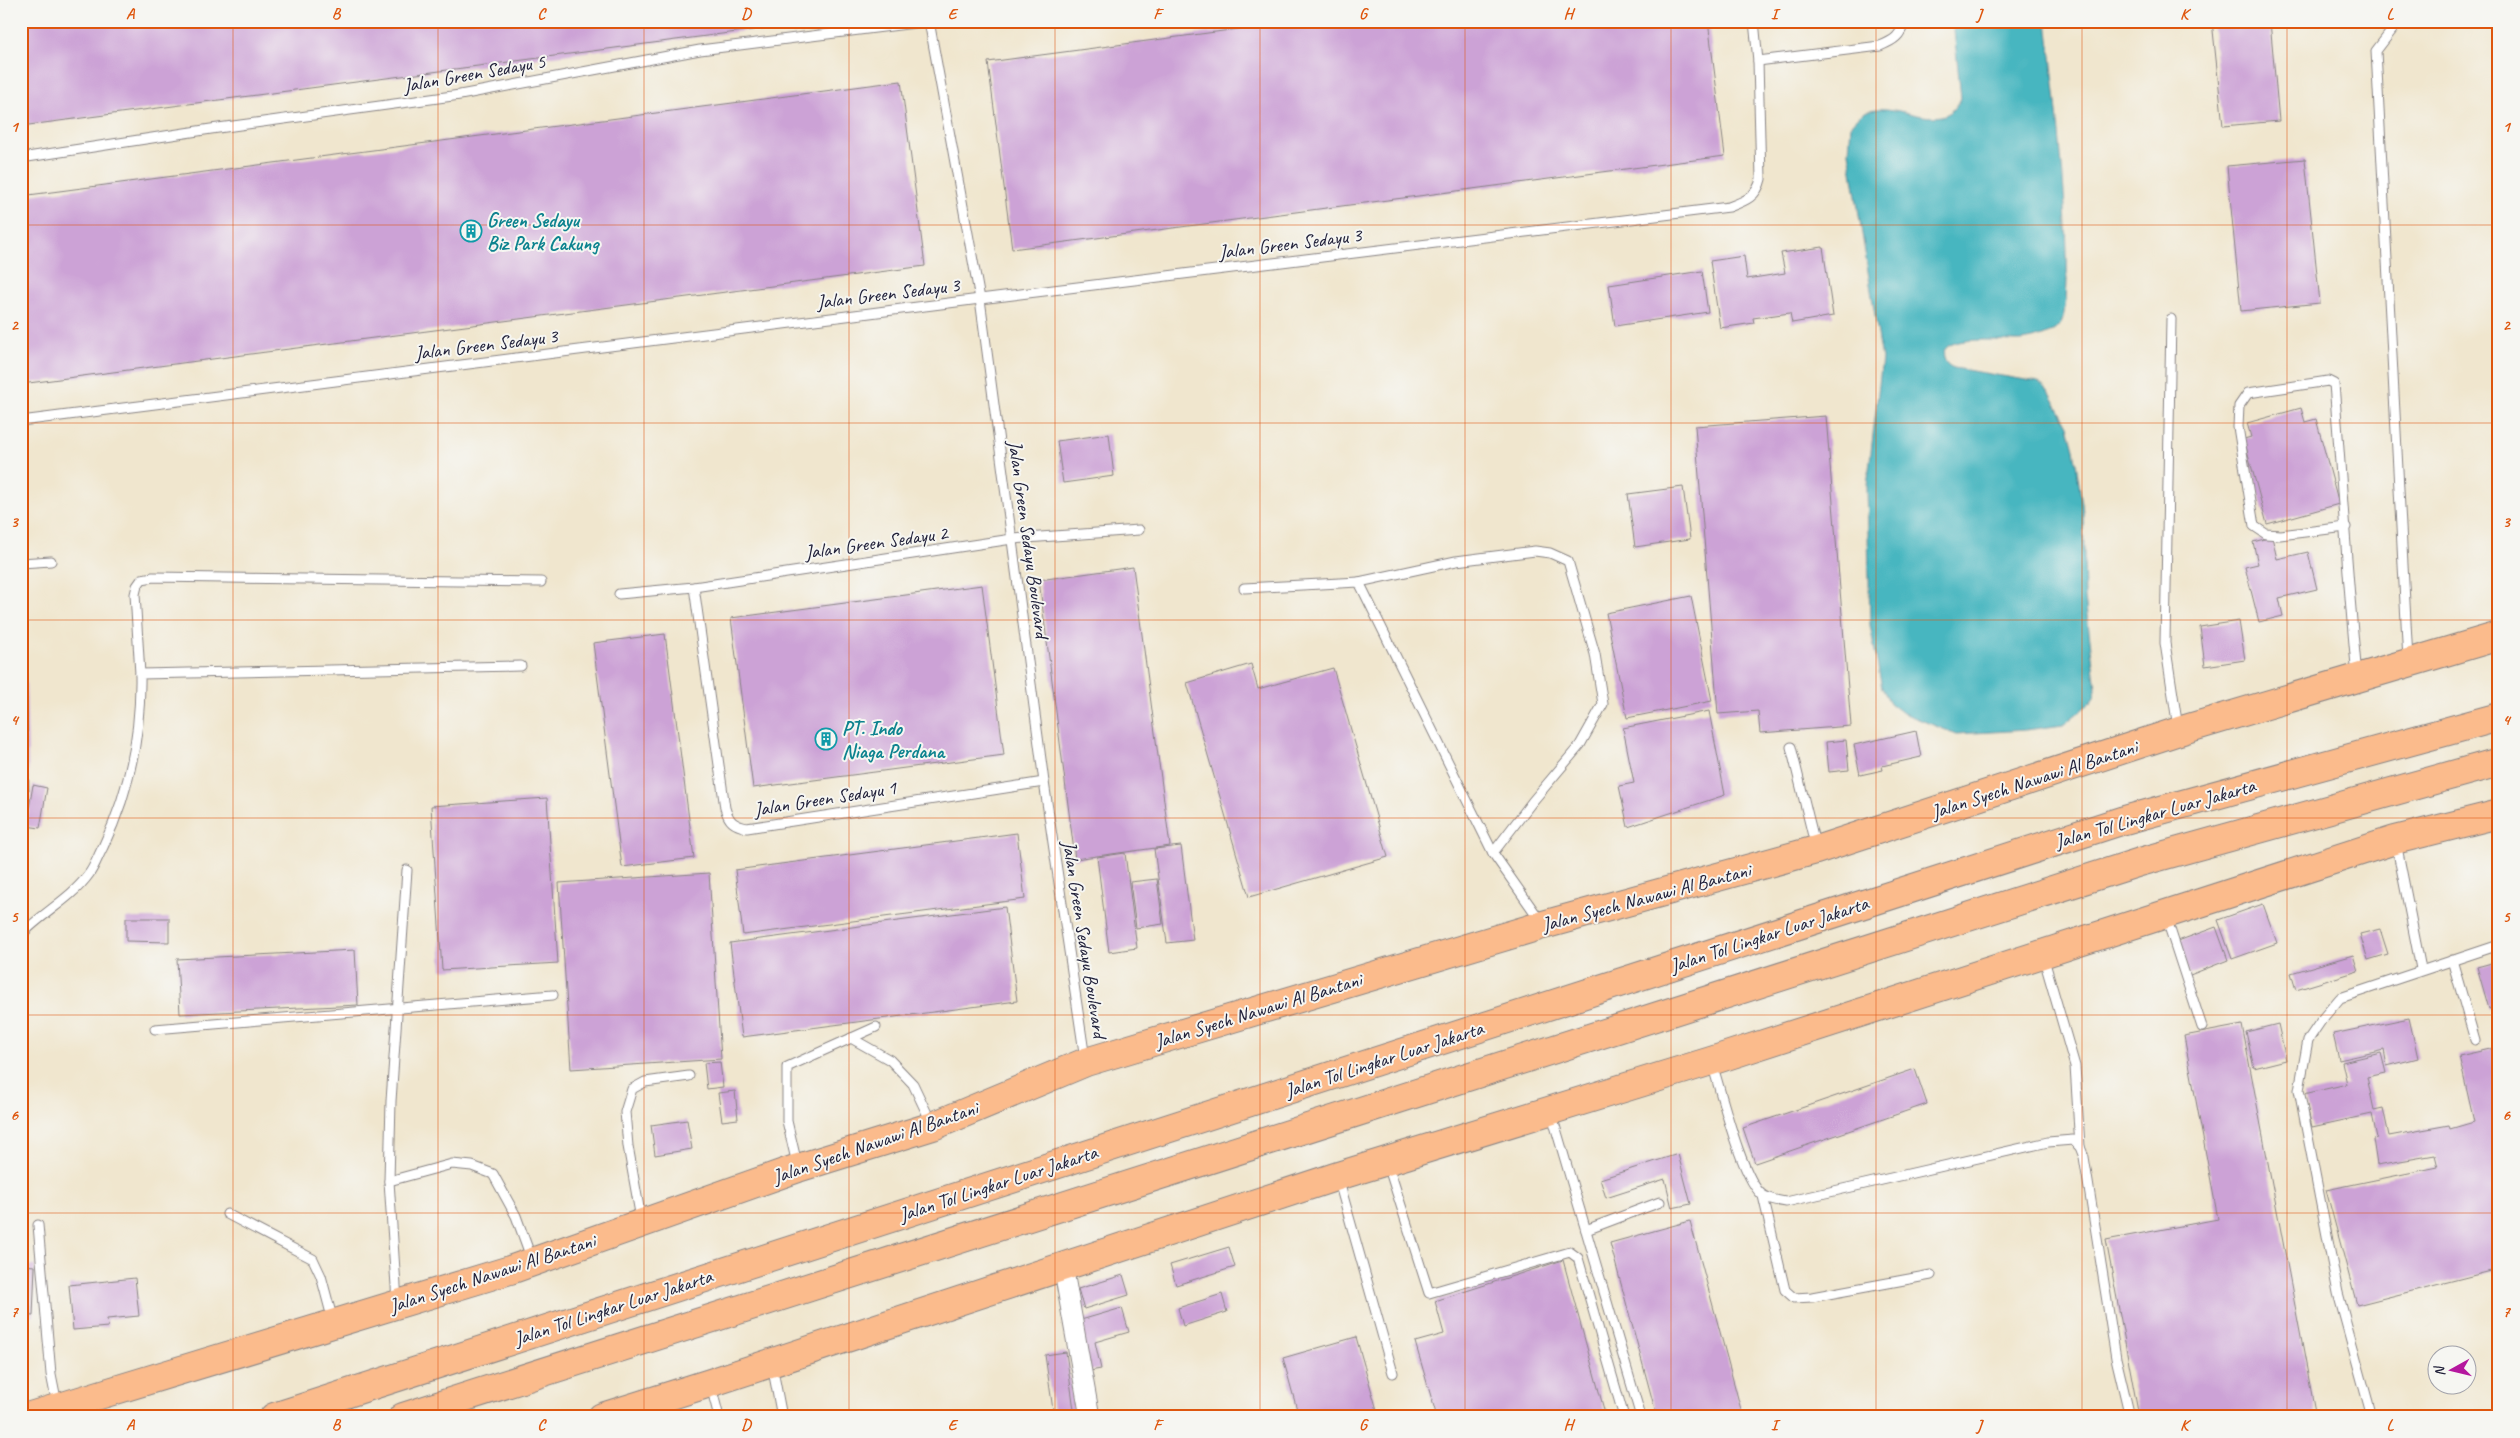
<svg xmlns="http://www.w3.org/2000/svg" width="2520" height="1438" font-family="Caveat,sans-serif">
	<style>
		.water { fill: #47b6c0; stroke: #346c7e }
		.building { fill: #cca2d6 }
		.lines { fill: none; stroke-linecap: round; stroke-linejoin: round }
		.lane-casing { stroke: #898484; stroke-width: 11 }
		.street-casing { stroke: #898484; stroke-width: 21 }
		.highway-casing { stroke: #898484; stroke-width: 30 }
		.lane { stroke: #fff; stroke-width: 9 }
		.street { stroke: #fff; stroke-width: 19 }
		.highway { stroke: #fbbb8c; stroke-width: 28 }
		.grid { fill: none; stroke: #de560e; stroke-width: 1; stroke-opacity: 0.55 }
		.labels { text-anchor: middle; stroke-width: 4; stroke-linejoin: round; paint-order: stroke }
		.street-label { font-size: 20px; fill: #22223b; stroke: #f6f6f2 }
		.culture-label { font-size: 20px; font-weight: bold; fill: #0d838f; stroke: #f6f6f2; text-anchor: start }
		.neatline { fill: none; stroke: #de560e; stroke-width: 2 }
		.grid-label { font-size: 16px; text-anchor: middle; font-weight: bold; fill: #de560e }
	</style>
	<rect width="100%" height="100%" fill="#f6f6f2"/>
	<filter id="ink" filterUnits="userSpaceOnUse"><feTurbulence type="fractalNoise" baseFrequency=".02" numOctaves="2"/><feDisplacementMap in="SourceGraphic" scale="10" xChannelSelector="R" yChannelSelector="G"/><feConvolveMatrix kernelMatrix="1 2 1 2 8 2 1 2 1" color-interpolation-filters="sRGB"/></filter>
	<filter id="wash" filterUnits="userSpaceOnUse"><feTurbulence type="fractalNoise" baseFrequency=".0096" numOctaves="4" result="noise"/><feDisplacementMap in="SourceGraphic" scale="20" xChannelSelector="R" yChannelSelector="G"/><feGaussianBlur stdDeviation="1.12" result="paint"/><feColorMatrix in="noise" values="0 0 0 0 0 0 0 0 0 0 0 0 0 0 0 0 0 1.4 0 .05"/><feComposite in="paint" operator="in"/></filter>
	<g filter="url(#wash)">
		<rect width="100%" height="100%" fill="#f0e6ce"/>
		<!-- water -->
		<path class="water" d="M 1953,21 L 2047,21 C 2052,66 2081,301 2059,326 C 2050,336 2033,339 2021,341 C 2008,342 1937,332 1944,358 C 1946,364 1949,366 1954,368 L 2038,382 L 2050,393 L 2068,426 L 2074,449 L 2083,512 L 2085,598 L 2096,689 L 2094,697 L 2090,703 L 2063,725 L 2026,730 L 1956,734 L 1903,713 L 1890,703 L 1882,688 L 1870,625 L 1867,486 L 1882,359 L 1849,152 L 1851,125 C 1854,122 1858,117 1862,114 C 1891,94 1943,141 1961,98 Z"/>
		<g id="blocks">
			<!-- building -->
			<g class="building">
				<path d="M 21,21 L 813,21 L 813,22 L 21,126 Z"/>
				<path d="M 1299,21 L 1708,21 L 1725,156 L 1012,249 L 988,62 Z"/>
				<path d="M 1777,21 L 1814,21 L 1814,23 L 1778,26 Z"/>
				<path d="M 2212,21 L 2270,21 L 2279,121 L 2223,126 Z"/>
				<path d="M 901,81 L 925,266 L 21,384 L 21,196 Z"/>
				<path d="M 2305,159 L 2320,303 L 2241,311 L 2227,166 Z"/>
				<path d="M 1823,247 L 1833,316 L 1792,323 L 1790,313 L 1753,318 L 1754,323 L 1720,328 L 1710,261 L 1744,256 L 1747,279 L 1785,273 L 1781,253 Z"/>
				<path d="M 1702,271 L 1708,312 L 1615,326 L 1609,285 Z"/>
				<path d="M 2301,408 L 2305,422 L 2316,419 L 2339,504 L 2267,524 L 2244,439 L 2251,437 L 2247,423 Z"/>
				<path d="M 1826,416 L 1851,726 L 1760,733 L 1758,711 L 1718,714 L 1695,426 Z"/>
				<path d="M 1109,434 L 1114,476 L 1063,483 L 1057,441 Z"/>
				<path d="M 1683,487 L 1690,539 L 1635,547 L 1628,494 Z"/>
				<path d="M 2272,537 L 2277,559 L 2308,552 L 2317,589 L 2279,598 L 2283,616 L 2259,622 L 2245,567 L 2258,564 L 2253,542 Z"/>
				<path d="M 1133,567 L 1170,846 L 1075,859 L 1039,580 Z"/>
				<path d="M 982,585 L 1004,755 L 753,788 L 731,618 Z"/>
				<path d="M 1691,596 L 1712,701 L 1627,718 L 1606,613 Z"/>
				<path d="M 2239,621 L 2245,660 L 2205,666 L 2200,627 Z"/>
				<path d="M 665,634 L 694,858 L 622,867 L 593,643 Z"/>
				<path d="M 21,640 L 25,640 L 29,790 L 21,790 Z"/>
				<path d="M 1251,664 L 1258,689 L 1333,668 L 1388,857 L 1249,897 L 1187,683 Z"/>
				<path d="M 1709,711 L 1725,795 L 1628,827 L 1619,786 L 1634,783 L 1623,728 Z"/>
				<path d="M 1916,731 L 1921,757 L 1882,766 L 1883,770 L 1860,775 L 1854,745 Z"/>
				<path d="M 1846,740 L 1849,770 L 1829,772 L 1826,742 Z"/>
				<path d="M 33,785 L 47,788 L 40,828 L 26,826 Z"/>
				<path d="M 547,798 L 558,963 L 442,970 L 431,806 Z"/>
				<path d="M 1017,833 L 1025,899 L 743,935 L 735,870 Z"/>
				<path d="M 1181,846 L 1193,940 L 1167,943 L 1154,849 Z"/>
				<path d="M 1125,853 L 1137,948 L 1109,952 L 1097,857 Z"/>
				<path d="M 709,873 L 721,1059 L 571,1069 L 559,883 Z"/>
				<path d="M 1157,879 L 1163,924 L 1136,928 L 1130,882 Z"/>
				<path d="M 2263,904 L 2277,943 L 2232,959 L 2218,920 Z"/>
				<path d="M 1005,907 L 1017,1001 L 742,1037 L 730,943 Z"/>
				<path d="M 126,918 L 169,918 L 169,942 L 126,941 Z"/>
				<path d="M 2216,927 L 2228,960 L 2190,975 L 2178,941 Z"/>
				<path d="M 2380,929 L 2388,954 L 2368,960 L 2360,934 Z"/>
				<path d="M 355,950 L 358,1005 L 180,1014 L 177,959 Z"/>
				<path d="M 2353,955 L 2358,971 L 2296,990 L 2291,973 Z"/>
				<path d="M 2499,961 L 2499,1006 L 2489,1009 L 2477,967 Z"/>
				<path d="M 2409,1018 L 2418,1058 L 2387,1066 L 2384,1050 L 2339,1060 L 2333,1034 Z"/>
				<path d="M 2278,1024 L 2286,1060 L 2254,1068 L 2246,1032 Z"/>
				<path d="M 2242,1025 L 2316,1417 L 2139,1417 L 2106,1240 L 2218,1219 L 2184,1036 Z"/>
				<path d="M 2499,1047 L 2499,1269 L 2357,1305 L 2326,1190 L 2438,1167 L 2435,1155 L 2377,1165 L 2373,1139 L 2377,1138 L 2372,1114 L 2312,1127 L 2304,1094 L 2347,1084 L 2342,1062 L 2381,1053 L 2386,1073 L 2367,1077 L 2374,1110 L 2383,1108 L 2389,1136 L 2449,1125 L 2450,1129 L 2474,1122 L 2459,1056 Z"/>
				<path d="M 720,1062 L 723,1087 L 707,1089 L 704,1063 Z"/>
				<path d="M 1915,1069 L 1927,1104 L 1755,1163 L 1743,1128 Z"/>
				<path d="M 735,1091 L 738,1119 L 722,1121 L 718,1093 Z"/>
				<path d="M 687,1120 L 692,1149 L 655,1155 L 651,1125 Z"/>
				<path d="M 1678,1154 L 1691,1204 L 1672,1208 L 1665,1179 L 1606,1198 L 1600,1179 Z"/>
				<path d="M 1690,1221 L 1743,1417 L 1657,1417 L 1610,1243 Z"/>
				<path d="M 1229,1247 L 1235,1267 L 1176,1285 L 1170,1265 Z"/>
				<path d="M 1563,1260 L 1606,1417 L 1437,1417 L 1415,1342 L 1444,1334 L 1435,1301 Z"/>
				<path d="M 21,1265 L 35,1266 L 33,1316 L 21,1315 Z"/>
				<path d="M 1123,1275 L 1129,1295 L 1084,1309 L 1078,1289 Z"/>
				<path d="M 135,1278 L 139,1316 L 107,1319 L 108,1327 L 73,1330 L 69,1285 Z"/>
				<path d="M 1222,1294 L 1227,1312 L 1183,1326 L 1178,1308 Z"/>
				<path d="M 1122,1308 L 1129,1332 L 1095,1342 L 1101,1369 L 1084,1372 L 1074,1322 Z"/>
				<path d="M 1356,1337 L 1379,1417 L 1299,1417 L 1283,1358 Z"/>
				<path d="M 1066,1352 L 1075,1417 L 1054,1417 L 1045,1355 Z"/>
			</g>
		</g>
	</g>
	<g filter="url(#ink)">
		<use href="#blocks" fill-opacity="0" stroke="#898484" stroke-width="1"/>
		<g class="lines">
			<!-- lane casing -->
			<g class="lane-casing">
				<g id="lane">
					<path d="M 929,21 L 980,299 L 1044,782 L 1085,1059"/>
					<path d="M 2399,21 L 2376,51 L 2408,660"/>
					<path d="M 1758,61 L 1880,46 C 1895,40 1900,36 1905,21"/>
					<path d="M 21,158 L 211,129 L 460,95 L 700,50 L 931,21"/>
					<path d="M 2171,319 L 2165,643 L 2178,728"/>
					<path d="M 21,421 L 980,299 L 1729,207 C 1745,201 1757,197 1761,179 L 1758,61 L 1754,21"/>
					<path d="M 2346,527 L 2280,535 L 2266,534 L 2254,526 L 2238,427 L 2239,406 L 2248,393 L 2328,381 L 2334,384 C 2342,481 2347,578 2357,675"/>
					<path d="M 21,563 L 51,561"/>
					<path d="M 1359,582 L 1456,561 L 1535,551 L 1550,553 L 1568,561 L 1595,654 L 1603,704 L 1580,745 L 1532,802 L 1493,853"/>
					<path d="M 694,587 L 725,808 C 729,822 734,825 747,828 L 1044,782"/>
					<path d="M 1244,588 L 1359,582 L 1493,853 L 1542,923"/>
					<path d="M 619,594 L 694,587 L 1012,539 L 1139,530"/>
					<path d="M 140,674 L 135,594 L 137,586 L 142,579 L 153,577 L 541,582"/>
					<path d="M 1791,747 L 1816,848"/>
					<path d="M 2396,842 L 2421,969"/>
					<path d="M 2166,917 L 2202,1027"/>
					<path d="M 21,935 C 42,913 71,899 89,874 C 95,866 98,856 103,847 C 129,793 141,734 140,674 L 521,666"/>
					<path d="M 2043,956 L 2075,1066 L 2080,1147"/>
					<path d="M 2452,960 L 2475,1040"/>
					<path d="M 155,1029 L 553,995"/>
					<path d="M 851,1038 L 890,1060 L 913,1084 L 932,1124"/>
					<path d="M 1712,1063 C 1720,1089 1743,1184 1764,1196 C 1771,1200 1779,1201 1786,1202 L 2048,1142 L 2073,1140 L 2080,1147 L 2084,1157 L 2116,1358 L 2130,1417"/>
					<path d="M 1551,1112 L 1641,1417"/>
					<path d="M 797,1164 L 787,1121 L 787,1067 L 876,1027"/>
					<path d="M 1388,1165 L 1429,1293 L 1570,1252 L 1578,1258 L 1624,1417"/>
					<path d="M 1338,1178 L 1393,1373"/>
					<path d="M 389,1181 L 452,1164 L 472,1166 L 493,1174 L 516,1216 L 532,1260"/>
					<path d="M 1763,1196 L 1785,1290 L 1794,1298 L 1812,1297 L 1931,1275"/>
					<path d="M 227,1214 L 313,1259 L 321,1276 L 333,1321"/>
					<path d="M 641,1219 L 628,1146 L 625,1112 L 632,1089 L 645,1082 L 689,1076"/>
					<path d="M 38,1225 L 51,1374 L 57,1404"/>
					<path d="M 1586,1230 L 1660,1202"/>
					<path d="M 397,1301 L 389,1181 L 391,1101 L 407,870"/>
					<path d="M 772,1365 L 782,1417"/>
					<path d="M 711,1386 L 719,1417"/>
					<path d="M 2372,1417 L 2338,1293 L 2299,1090 L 2308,1040 L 2323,1018 L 2340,998 L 2499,945"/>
				</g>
			</g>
			<!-- street casing -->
			<g class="street-casing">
				<path id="street" d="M 1063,1266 L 1090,1417"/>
			</g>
			<!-- highway casing -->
			<g class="highway-casing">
				<g id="highway">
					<path d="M 27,1417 L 510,1270 L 798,1168 L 933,1126 L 1086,1062 L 1543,925 L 1816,850 L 2179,731 L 2499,636"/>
					<path d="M 274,1417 L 2121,821 L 2499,717"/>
					<path d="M 403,1417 L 2140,862 L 2499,762"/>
					<path d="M 602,1417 L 710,1383 L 1338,1176 L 1711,1061 L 2395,840 L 2499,814"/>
				</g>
			</g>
			<!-- lane -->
			<use href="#lane" class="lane"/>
			<!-- street -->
			<use href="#street" class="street"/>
			<!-- highway -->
			<use href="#highway" class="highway"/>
		</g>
	</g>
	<!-- grid -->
	<path class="grid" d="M 233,21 L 233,1417M 438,21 L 438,1417M 644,21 L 644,1417M 849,21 L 849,1417M 1055,21 L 1055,1417M 1260,21 L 1260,1417M 1465,21 L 1465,1417M 1671,21 L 1671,1417M 1876,21 L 1876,1417M 2082,21 L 2082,1417M 2287,21 L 2287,1417M 21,225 L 2499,225M 21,423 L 2499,423M 21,620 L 2499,620M 21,818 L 2499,818M 21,1015 L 2499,1015M 21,1213 L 2499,1213"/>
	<!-- icons -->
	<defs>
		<g id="building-ring" transform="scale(1.125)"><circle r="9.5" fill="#f6f6f2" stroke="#0f9aa8" stroke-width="1.5"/><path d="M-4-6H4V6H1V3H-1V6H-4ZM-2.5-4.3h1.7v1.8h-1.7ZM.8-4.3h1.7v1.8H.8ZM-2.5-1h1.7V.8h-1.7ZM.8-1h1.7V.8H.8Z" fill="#0f9aa8"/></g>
	</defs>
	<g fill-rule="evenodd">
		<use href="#building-ring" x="471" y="231"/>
		<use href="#building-ring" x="826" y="739"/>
	</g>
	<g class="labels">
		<!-- street labels -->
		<g class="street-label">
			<text transform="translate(474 73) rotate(-10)" y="7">Jalan Green Sedayu 5</text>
			<text transform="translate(1290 243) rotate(-7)" y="7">Jalan Green Sedayu 3</text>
			<text transform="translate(888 293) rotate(-7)" y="7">Jalan Green Sedayu 3</text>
			<text transform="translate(486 344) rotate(-7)" y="7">Jalan Green Sedayu 3</text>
			<text transform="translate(1029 539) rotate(82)" y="7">Jalan Green Sedayu Boulevard</text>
			<text transform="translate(876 542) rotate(-8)" y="7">Jalan Green Sedayu 2</text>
			<text transform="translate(2034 779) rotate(-18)" y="7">Jalan Syech Nawawi Al Bantani</text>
			<text transform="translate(825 798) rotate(-9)" y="7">Jalan Green Sedayu 1</text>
			<text transform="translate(2155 813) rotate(-16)" y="7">Jalan Tol Lingkar Luar Jakarta</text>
			<text transform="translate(1646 897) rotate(-15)" y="7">Jalan Syech Nawawi Al Bantani</text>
			<text transform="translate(1769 934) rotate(-18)" y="7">Jalan Tol Lingkar Luar Jakarta</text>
			<text transform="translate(1085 939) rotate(81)" y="7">Jalan Green Sedayu Boulevard</text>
			<text transform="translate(1258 1010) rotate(-17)" y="7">Jalan Syech Nawawi Al Bantani</text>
			<text transform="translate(1384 1059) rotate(-18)" y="7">Jalan Tol Lingkar Luar Jakarta</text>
			<text transform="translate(875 1142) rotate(-19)" y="7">Jalan Syech Nawawi Al Bantani</text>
			<text transform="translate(998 1183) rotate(-18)" y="7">Jalan Tol Lingkar Luar Jakarta</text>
			<text transform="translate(492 1273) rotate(-18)" y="7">Jalan Syech Nawawi Al Bantani</text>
			<text transform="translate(613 1307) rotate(-18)" y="7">Jalan Tol Lingkar Luar Jakarta</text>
		</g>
		<!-- culture labels -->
		<g class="culture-label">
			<text x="487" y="227">Green Sedayu<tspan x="487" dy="23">Biz Park Cakung</tspan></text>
			<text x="842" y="735">PT. Indo<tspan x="842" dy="23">Niaga Perdana</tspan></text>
		</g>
	</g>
	<!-- margin -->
	<rect width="2520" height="1438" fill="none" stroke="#f6f6f2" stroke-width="55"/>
	<!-- north arrow -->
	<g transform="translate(2452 1370) rotate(262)"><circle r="24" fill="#f6f6f2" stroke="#a1a1a9"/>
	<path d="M0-4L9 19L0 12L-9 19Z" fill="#b5179e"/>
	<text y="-8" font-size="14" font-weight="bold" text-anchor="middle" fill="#22223b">N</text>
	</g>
	<rect x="28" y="28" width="2464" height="1382" class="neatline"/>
	<g class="grid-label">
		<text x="130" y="19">A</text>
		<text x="336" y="19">B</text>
		<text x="541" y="19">C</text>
		<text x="746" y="19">D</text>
		<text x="952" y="19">E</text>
		<text x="1157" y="19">F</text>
		<text x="1363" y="19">G</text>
		<text x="1568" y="19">H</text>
		<text x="1774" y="19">I</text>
		<text x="1979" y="19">J</text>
		<text x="2184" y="19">K</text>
		<text x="2390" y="19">L</text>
		<text x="14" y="132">1</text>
		<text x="2506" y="132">1</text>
		<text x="14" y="330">2</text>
		<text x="2506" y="330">2</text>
		<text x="14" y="527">3</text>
		<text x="2506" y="527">3</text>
		<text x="14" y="725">4</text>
		<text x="2506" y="725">4</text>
		<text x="14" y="922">5</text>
		<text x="2506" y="922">5</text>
		<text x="14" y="1120">6</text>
		<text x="2506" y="1120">6</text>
		<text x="14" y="1317">7</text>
		<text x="2506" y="1317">7</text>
		<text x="130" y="1430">A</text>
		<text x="336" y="1430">B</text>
		<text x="541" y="1430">C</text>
		<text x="746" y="1430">D</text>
		<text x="952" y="1430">E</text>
		<text x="1157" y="1430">F</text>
		<text x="1363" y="1430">G</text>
		<text x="1568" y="1430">H</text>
		<text x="1774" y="1430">I</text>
		<text x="1979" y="1430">J</text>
		<text x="2184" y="1430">K</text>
		<text x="2390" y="1430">L</text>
	</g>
</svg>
